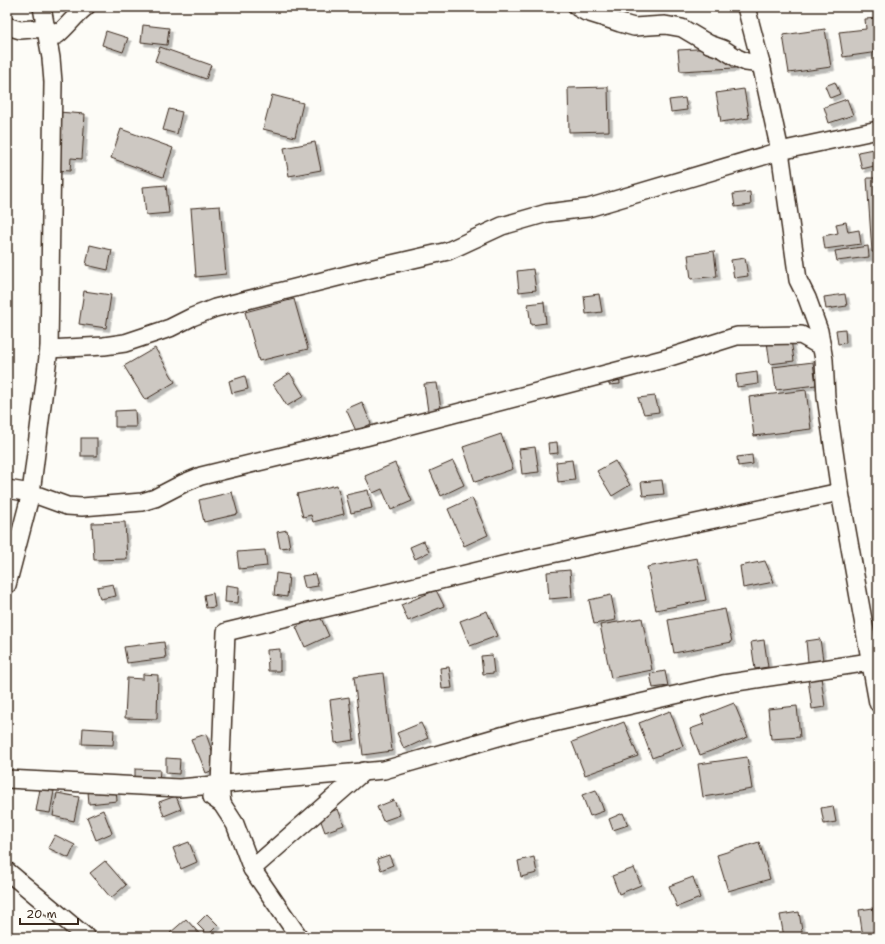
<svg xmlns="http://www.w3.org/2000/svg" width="885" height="944" font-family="'Shantell Sans',sans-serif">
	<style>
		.building { fill: #cdc8c2; stroke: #3b2a1e; filter: url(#shadow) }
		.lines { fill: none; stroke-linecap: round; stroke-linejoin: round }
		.minor-casing { stroke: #3b2a1e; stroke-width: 20 }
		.minor { stroke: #fdfcf7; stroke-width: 17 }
	</style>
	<defs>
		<filter id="shadow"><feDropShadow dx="3.5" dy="3.5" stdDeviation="0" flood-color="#0004"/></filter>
	</defs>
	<rect width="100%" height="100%" fill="#fdfcf7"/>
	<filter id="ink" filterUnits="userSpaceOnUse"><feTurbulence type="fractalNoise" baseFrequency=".025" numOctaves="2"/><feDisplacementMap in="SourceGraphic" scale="8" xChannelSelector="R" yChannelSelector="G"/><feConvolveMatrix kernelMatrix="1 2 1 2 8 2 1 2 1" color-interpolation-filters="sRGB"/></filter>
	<g filter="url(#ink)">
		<!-- building -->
		<g class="building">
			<path d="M 878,18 L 878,52 L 843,57 L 839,32 L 866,29 L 865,19 Z"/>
			<path d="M 143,25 L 169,28 L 167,45 L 141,42 Z"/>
			<path d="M 825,29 L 831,67 L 789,73 L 783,35 Z"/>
			<path d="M 106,31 L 128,38 L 123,52 L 102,45 Z"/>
			<path d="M 160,47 L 211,65 L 206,79 L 155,61 Z"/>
			<path d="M 733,47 L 735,68 L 680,71 L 678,50 Z"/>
			<path d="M 835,82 L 840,94 L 830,98 L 825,86 Z"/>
			<path d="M 608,87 L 609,131 L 569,132 L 568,88 Z"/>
			<path d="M 744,89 L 749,118 L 721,122 L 716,93 Z"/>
			<path d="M 272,95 L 303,103 L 295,137 L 263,129 Z"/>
			<path d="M 685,98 L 687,110 L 671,112 L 669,100 Z"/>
			<path d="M 847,99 L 853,115 L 829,123 L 824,107 Z"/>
			<path d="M 169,109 L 182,112 L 177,134 L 163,130 Z"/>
			<path d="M 58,112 L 85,114 L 82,159 L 71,158 L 70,171 L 54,170 Z"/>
			<path d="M 121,129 L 173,148 L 163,177 L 111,158 Z"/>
			<path d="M 315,142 L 321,170 L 289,176 L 284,148 Z"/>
			<path d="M 878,148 L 878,165 L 862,169 L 858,152 Z"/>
			<path d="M 867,178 L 878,178 L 878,252 L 872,252 Z"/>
			<path d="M 166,185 L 169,213 L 146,215 L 143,187 Z"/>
			<path d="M 750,192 L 751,205 L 735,207 L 733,194 Z"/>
			<path d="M 220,206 L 226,274 L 196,277 L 191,208 Z"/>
			<path d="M 846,222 L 848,232 L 859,230 L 861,244 L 825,249 L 823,236 L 838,233 L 836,224 Z"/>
			<path d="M 90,245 L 112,250 L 108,270 L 86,265 Z"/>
			<path d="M 868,246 L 869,257 L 837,261 L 835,251 Z"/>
			<path d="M 714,251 L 717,276 L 691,279 L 688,255 Z"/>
			<path d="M 745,258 L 748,276 L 734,278 L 731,260 Z"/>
			<path d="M 533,269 L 536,290 L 519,292 L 517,271 Z"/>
			<path d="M 84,291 L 111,295 L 106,328 L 79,324 Z"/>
			<path d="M 599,294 L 602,312 L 586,314 L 584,296 Z"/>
			<path d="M 845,294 L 847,306 L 826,309 L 824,297 Z"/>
			<path d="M 294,299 L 308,349 L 259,361 L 245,312 Z"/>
			<path d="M 544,302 L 546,323 L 531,325 L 528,304 Z"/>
			<path d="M 845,329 L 846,343 L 838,344 L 836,330 Z"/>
			<path d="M 791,339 L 794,361 L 770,364 L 767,342 Z"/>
			<path d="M 155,348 L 175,382 L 145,400 L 124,366 Z"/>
			<path d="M 813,362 L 816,385 L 776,390 L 773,367 Z"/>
			<path d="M 757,372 L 758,384 L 737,387 L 736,375 Z"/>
			<path d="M 290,373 L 304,396 L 287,406 L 273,384 Z"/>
			<path d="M 619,374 L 620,384 L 609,385 L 608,375 Z"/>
			<path d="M 245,376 L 248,389 L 232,393 L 229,381 Z"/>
			<path d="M 437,383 L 441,409 L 428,411 L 424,384 Z"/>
			<path d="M 806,390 L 811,429 L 754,436 L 749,397 Z"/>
			<path d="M 655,396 L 659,412 L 644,414 L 638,398 Z"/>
			<path d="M 362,402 L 371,424 L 356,431 L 346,409 Z"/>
			<path d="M 135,410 L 136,427 L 115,427 L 115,411 Z"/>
			<path d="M 501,434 L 513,469 L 475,482 L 463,447 Z"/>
			<rect x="81" y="438" width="16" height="18"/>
			<path d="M 557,442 L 558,453 L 549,454 L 548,443 Z"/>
			<path d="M 535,447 L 539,472 L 522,474 L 519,449 Z"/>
			<path d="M 752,455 L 753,464 L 738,466 L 737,457 Z"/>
			<path d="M 572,460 L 575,480 L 558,482 L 556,462 Z"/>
			<path d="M 453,461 L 464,485 L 441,496 L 430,471 Z"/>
			<path d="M 615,461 L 630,485 L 612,496 L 597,471 Z"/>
			<path d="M 395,463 L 412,501 L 391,510 L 382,489 L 373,493 L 365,476 Z"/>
			<path d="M 662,480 L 664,494 L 643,496 L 641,482 Z"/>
			<path d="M 337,485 L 344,514 L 313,522 L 311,515 L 303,517 L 297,494 Z"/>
			<path d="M 368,490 L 372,508 L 351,513 L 346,495 Z"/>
			<path d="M 232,492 L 238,514 L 204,522 L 199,500 Z"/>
			<path d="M 472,498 L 488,535 L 464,546 L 448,509 Z"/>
			<path d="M 125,522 L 127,559 L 94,560 L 92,523 Z"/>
			<path d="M 287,530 L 290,547 L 280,548 L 277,532 Z"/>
			<path d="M 424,541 L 429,552 L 415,559 L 410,547 Z"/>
			<path d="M 265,550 L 267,566 L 239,569 L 237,552 Z"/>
			<path d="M 697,558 L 706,600 L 656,610 L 647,567 Z"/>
			<path d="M 765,561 L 774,582 L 743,588 L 740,566 Z"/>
			<path d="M 570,570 L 572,597 L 549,599 L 547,572 Z"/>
			<path d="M 276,573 L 289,575 L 287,597 L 274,595 Z"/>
			<path d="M 315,574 L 318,586 L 305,588 L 302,576 Z"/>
			<path d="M 113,584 L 116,596 L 100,599 L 97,587 Z"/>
			<path d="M 226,585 L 239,587 L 238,603 L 225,602 Z"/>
			<path d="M 436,590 L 444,606 L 408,621 L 401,605 Z"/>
			<path d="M 213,593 L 215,607 L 206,608 L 204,595 Z"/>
			<path d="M 611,595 L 616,620 L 594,624 L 589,600 Z"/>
			<path d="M 725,609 L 732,642 L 674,653 L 668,620 Z"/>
			<path d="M 487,611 L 497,636 L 470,646 L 460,621 Z"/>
			<path d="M 320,616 L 329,636 L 305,647 L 296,627 Z"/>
			<path d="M 642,618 L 652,670 L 611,678 L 600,625 Z"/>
			<path d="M 820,639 L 823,660 L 808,662 L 806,641 Z"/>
			<path d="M 764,640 L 768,667 L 755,669 L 751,642 Z"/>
			<path d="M 164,642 L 166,658 L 127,663 L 124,647 Z"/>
			<path d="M 280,649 L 280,671 L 268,671 L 267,650 Z"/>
			<path d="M 492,655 L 494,673 L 483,674 L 481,656 Z"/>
			<path d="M 449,667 L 452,688 L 442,689 L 440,668 Z"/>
			<path d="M 665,671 L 668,686 L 653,688 L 650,674 Z"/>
			<path d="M 383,673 L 392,751 L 363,755 L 354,677 Z"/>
			<path d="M 143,674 L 158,675 L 157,719 L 125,718 L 127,678 L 143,679 Z"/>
			<path d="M 821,677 L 825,707 L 812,709 L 808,679 Z"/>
			<path d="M 349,697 L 354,740 L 335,743 L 330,700 Z"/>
			<path d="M 734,703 L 748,737 L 700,755 L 690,729 L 704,724 L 701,716 Z"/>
			<path d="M 797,706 L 800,737 L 771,739 L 768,709 Z"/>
			<path d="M 670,711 L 683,746 L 652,758 L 639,723 Z"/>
			<path d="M 624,722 L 638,756 L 585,775 L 572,742 Z"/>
			<path d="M 421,723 L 428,738 L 404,749 L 397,733 Z"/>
			<path d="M 83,728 L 114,730 L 113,745 L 82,744 Z"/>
			<path d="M 206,734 L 218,768 L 206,773 L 198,753 L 196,753 L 191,739 Z"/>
			<path d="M 747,757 L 752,789 L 703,797 L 698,764 Z"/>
			<path d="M 166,758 L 180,759 L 179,774 L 166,773 Z"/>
			<path d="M 135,769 L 160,770 L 159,781 L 135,780 Z"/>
			<path d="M 116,788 L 117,801 L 89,804 L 88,791 Z"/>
			<path d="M 40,789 L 54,791 L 50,813 L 36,811 Z"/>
			<path d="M 596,790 L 604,811 L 590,816 L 582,795 Z"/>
			<path d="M 57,793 L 79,797 L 74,821 L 53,816 Z"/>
			<path d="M 176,796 L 181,809 L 164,816 L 159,802 Z"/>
			<path d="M 394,800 L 400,815 L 383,821 L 377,807 Z"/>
			<path d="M 833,806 L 836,822 L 824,824 L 821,808 Z"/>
			<path d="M 338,809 L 344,825 L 325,832 L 319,816 Z"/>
			<path d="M 103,810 L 112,833 L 96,840 L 87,817 Z"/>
			<path d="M 623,813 L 628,825 L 613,830 L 609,819 Z"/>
			<path d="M 55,835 L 75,845 L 69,858 L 48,848 Z"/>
			<path d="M 189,842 L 197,862 L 181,869 L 173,848 Z"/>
			<path d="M 759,842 L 770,879 L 728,891 L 717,855 Z"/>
			<path d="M 389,855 L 393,865 L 381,870 L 377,859 Z"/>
			<path d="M 534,857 L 537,873 L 521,877 L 518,861 Z"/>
			<path d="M 105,861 L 126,885 L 111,898 L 90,873 Z"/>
			<path d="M 634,868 L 641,885 L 619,894 L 612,876 Z"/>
			<path d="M 693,877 L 700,898 L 677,907 L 669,886 Z"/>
			<path d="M 873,908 L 878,935 L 863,937 L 859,910 Z"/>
			<path d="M 799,912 L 803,937 L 784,937 L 780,915 Z"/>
			<path d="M 207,914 L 218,925 L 208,935 L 197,924 Z"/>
			<path d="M 186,919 L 202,937 L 174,937 L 170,933 Z"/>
		</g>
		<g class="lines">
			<!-- minor casing -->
			<g class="minor-casing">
				<g id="minor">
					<path d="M 577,7 L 586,12 L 602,17 L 620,23 L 634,27 L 665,25 L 682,28 L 709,44 L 723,49 L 737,58 L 746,62 L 761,64"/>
					<path d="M 746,7 L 761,64 L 780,151 L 798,280 L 807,298 L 819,331 L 824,360 L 826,397 L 840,492 L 878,703"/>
					<path d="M 7,26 L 20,30 L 46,28 L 57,35 C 67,27 75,15 86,7"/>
					<path d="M 49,349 L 104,346 L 125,343 L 170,328 L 192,317 L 215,308 L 370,269 L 448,251 L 502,226 L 547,213 L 588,208 L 780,151 L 878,130"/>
					<path d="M 7,489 L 31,493 L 67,506 L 82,507 L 142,502 L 155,498 L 184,483 L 201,476 L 287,455 L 365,437 L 667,358 L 737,336 L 801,335 L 822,347"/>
					<path d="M 7,585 L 31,493 L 49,349 L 53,82 L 51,58 L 42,7"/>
					<path d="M 7,779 L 179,788 L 384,770 L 522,730 L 723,684 L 870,662"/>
					<path d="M 212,797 L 222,804 L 235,824 L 252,869 L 299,937"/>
					<path d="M 222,804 L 220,785 L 226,632 L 519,561 L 840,492"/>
					<path d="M 252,869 L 364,771"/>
					<path d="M 7,871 L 86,937"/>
				</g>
			</g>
			<!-- minor -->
			<use href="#minor" class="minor"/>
		</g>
	</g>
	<!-- margin -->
	<rect width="885" height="944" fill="none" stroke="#fdfcf7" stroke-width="24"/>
	<rect x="12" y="12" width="861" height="920" fill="none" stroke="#3b2a1e" stroke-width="1.5" filter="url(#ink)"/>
	<!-- scale -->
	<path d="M20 918v6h58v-6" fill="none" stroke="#3b2a1e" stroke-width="2"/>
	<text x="26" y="918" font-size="12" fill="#3b2a1e" stroke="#fdfcf7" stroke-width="3" paint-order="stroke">20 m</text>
</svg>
